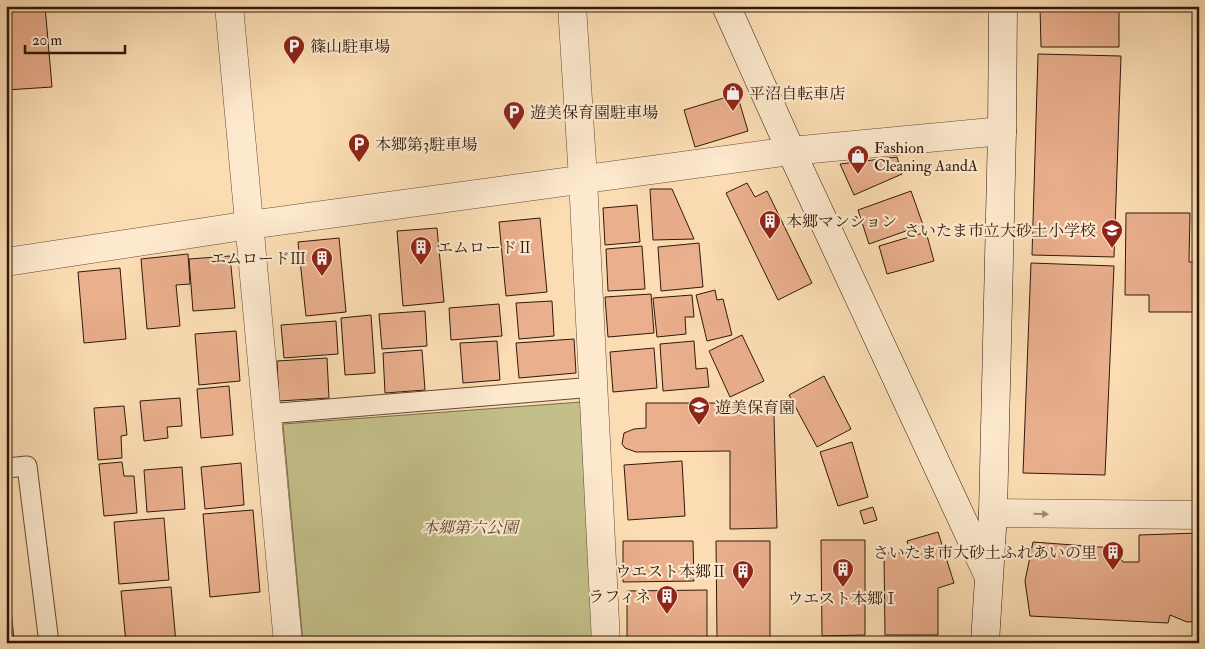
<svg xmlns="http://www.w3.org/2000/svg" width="1205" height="649" font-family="'IM FELL Double Pica','Noto Serif JP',serif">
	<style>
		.green { fill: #c3bf89; stroke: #7a6c4a }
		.building { fill: #eaaf8d; stroke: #31180b }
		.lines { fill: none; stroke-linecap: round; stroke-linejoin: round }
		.lane-casing { stroke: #644935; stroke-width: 21 }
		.street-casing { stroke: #644935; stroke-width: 29 }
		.secondary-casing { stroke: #31180b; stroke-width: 29 }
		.lane { stroke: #fde9ce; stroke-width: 19 }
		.street { stroke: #fde9ce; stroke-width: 28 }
		.secondary { stroke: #fde9ce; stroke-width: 28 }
		.oneway { fill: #a18b76 }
		.labels { text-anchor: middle; stroke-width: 4.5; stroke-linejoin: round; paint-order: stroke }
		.poi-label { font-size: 16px; fill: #31180b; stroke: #fde9ce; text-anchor: start }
		.park-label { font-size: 16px; font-style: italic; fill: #5d4a31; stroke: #fde9ce }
	</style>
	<rect width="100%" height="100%" fill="#fcddb3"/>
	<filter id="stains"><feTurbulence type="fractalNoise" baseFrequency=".004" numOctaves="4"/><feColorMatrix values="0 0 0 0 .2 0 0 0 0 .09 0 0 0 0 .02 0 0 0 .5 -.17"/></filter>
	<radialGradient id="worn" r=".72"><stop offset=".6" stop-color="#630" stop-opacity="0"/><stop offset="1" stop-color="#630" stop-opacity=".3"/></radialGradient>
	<!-- green -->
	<path class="green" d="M 581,402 L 594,643 L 303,643 L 283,424 Z"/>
	<!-- building -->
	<g class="building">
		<path d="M 6,6 L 45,6 L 52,87 L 6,90 Z"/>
		<path d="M 1040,6 L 1119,6 L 1119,47 L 1041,47 Z"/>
		<path d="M 1038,54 L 1121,56 L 1114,257 L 1032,255 Z"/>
		<path d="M 737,94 L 748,131 L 695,147 L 684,110 Z"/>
		<path d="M 897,157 L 902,174 L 854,195 L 840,164 Z"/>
		<path d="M 747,183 L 755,197 L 767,191 L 812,283 L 778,300 L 726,193 Z"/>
		<path d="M 650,189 L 672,189 L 694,239 L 653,240 Z"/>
		<path d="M 911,191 L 923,225 L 869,244 L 858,210 Z"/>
		<path d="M 637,205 L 640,242 L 605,245 L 603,208 Z"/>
		<path d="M 1126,213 L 1190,213 L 1189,262 L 1199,262 L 1199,312 L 1149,312 L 1149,295 L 1125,295 Z"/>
		<path d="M 540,218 L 547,292 L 506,296 L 499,222 Z"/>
		<path d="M 437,228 L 444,302 L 403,306 L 397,231 Z"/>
		<path d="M 926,232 L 934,261 L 887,274 L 879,246 Z"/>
		<path d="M 339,238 L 346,312 L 306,316 L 298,242 Z"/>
		<path d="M 699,243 L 703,287 L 661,291 L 658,247 Z"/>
		<path d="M 642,246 L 645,289 L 608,291 L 606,249 Z"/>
		<path d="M 188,254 L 190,284 L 176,285 L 180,326 L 147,329 L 141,259 Z"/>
		<path d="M 230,256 L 235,308 L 193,311 L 189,259 Z"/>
		<path d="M 1031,263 L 1114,266 L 1105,475 L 1023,473 Z"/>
		<path d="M 120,268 L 126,339 L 84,343 L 78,272 Z"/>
		<path d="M 715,290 L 717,300 L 723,299 L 732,335 L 707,341 L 696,295 Z"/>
		<path d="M 651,294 L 654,333 L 608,337 L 605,297 Z"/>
		<path d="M 692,295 L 694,317 L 685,317 L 686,334 L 657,337 L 653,298 Z"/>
		<path d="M 552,301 L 554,336 L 519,339 L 516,303 Z"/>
		<path d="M 499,304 L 502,336 L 451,340 L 449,308 Z"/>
		<path d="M 425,311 L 427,346 L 382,349 L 379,314 Z"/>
		<path d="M 371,315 L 375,373 L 345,375 L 341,318 Z"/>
		<path d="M 336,321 L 338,354 L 284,358 L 281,325 Z"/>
		<path d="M 236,331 L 240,381 L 199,385 L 195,334 Z"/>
		<path d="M 742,335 L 764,381 L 730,397 L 709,351 Z"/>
		<path d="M 574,339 L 576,373 L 519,378 L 516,343 Z"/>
		<path d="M 497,341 L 500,380 L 463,383 L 460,343 Z"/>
		<path d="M 694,341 L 696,369 L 707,368 L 709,387 L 663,391 L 660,344 Z"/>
		<path d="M 654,348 L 657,388 L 613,392 L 610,352 Z"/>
		<path d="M 422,350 L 425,390 L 385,393 L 383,353 Z"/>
		<path d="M 327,358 L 329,398 L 279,401 L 277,361 Z"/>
		<path d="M 824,376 L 851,429 L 817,447 L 789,395 Z"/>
		<path d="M 229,386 L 233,435 L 201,438 L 197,389 Z"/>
		<path d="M 180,398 L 182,426 L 167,427 L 168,438 L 144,441 L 140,401 Z"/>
		<path d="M 646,403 L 762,403 L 762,412 L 770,412 L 774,416 L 777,528 L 730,529 L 730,451 L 636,452 L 625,448 L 622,444 L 624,433 L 634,429 L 646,428 Z"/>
		<path d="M 124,406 L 127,435 L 121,436 L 122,458 L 98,460 L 94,408 Z"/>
		<path d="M 852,442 L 868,497 L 838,506 L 820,452 Z"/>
		<path d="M 682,461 L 685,516 L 628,520 L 624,465 Z"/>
		<path d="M 122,462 L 124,476 L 134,476 L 137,513 L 104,516 L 99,464 Z"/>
		<path d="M 241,463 L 244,505 L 205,509 L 201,467 Z"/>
		<path d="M 182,467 L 185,509 L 147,512 L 144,470 Z"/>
		<path d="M 873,507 L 877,520 L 864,524 L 860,511 Z"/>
		<path d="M 253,510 L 260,592 L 210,597 L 203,514 Z"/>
		<path d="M 164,518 L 169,580 L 119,584 L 114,522 Z"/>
		<path d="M 938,532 L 954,583 L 938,588 L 938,635 L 885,635 L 884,553 L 911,553 L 907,541 Z"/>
		<path d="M 1199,533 L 1199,621 L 1187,622 L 1170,615 L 1168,623 L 1030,616 L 1025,581 L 1033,542 L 1113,548 L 1123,562 L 1139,562 L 1139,535 Z"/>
		<path d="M 821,540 L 865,540 L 865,635 L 822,636 Z"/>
		<path d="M 623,541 L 693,541 L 694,581 L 623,582 Z"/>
		<path d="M 716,541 L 770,541 L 770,638 L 717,639 Z"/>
		<path d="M 171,587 L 176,643 L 126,643 L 121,591 Z"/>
		<path d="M 707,590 L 707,639 L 627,640 L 627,591 Z"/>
		<path d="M 6,617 L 12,617 L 14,643 L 6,643 Z"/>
	</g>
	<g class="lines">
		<!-- lane casing -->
		<g class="lane-casing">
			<g id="lane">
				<path d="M 267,414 L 594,387"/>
				<path d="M 6,468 L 27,466 L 49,643"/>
			</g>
		</g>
		<!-- street casing -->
		<g class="street-casing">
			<g id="street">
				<path d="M 229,6 L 288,643"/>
				<path d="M 572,6 L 583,179 L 606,643"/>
				<path d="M 6,262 L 250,225 L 791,151 L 1002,131"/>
				<path d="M 993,513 L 1199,515"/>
			</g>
		</g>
		<!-- secondary casing -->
		<g class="secondary-casing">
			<g id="secondary">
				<path d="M 726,6 L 791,151 L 988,575"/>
				<path d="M 985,643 L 993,513 L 1002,131 L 1003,6"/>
			</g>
		</g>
		<!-- lane -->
		<use href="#lane" class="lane"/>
		<!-- street -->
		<use href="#street" class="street"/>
		<!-- secondary -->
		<use href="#secondary" class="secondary"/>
	</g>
	<!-- one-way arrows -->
	<defs><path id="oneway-solid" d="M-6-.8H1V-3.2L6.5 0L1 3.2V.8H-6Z" transform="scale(1.25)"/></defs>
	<use class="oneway" href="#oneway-solid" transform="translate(1041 514) rotate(1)"/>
	<!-- icons -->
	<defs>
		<g id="parking-pin" transform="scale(1.125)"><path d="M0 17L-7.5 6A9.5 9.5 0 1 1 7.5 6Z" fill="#8f2418" stroke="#fde9ce"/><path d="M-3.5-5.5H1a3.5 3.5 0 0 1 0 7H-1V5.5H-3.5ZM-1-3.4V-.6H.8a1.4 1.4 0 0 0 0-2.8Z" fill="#fff"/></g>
		<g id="shop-pin" transform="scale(1.125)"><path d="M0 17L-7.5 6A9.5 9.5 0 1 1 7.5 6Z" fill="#8f2418" stroke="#fde9ce"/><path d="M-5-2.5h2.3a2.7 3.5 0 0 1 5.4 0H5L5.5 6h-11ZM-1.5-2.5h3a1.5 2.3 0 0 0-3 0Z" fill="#fff"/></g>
		<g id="building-pin" transform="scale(1.125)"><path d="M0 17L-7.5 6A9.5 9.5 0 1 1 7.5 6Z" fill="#8f2418" stroke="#fde9ce"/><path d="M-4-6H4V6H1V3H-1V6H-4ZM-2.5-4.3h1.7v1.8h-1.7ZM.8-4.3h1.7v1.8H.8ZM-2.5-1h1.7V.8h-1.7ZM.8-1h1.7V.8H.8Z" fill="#fff"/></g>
		<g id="school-pin" transform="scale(1.125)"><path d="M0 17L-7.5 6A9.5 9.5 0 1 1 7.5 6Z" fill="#8f2418" stroke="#fde9ce"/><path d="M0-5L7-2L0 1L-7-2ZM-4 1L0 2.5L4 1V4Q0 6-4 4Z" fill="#fff"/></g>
	</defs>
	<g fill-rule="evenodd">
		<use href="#parking-pin" x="294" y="46"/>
		<use href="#shop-pin" x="733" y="93"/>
		<use href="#parking-pin" x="514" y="112"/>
		<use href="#parking-pin" x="359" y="144"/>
		<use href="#shop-pin" x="858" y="156"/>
		<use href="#building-pin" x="770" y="221"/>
		<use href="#school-pin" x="1112" y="230"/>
		<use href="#building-pin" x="421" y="247"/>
		<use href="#building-pin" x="322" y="258"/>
		<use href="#school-pin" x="699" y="407"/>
		<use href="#building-pin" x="1113" y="552"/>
		<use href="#building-pin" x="843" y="569"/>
		<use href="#building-pin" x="743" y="571"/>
		<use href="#building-pin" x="667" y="596"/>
	</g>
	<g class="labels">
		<!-- poi labels -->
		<g class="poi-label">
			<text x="310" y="52">篠山駐車場</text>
			<text x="749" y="99">平沼自転車店</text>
			<text x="530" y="118">遊美保育園駐車場</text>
			<text x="375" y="150">本郷第3駐車場</text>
			<text x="874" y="153">Fashion<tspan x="874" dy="18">Cleaning AandA</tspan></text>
			<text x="786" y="227">本郷マンション</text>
			<text x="1096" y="236" text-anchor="end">さいたま市立大砂土小学校</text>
			<text x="437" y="253">エムロードⅡ</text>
			<text x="306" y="264" text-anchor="end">エムロードⅢ</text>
			<text x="715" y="413">遊美保育園</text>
			<text x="1097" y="558" text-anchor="end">さいたま市大砂土ふれあいの里</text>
			<text x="727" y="577" text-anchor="end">ウエスト本郷Ⅱ</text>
			<text x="651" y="602" text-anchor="end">ラフィネ</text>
			<text x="843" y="604" text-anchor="middle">ウエスト本郷Ⅰ</text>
		</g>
		<!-- park labels -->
		<g class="park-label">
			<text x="470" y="533">本郷第六公園</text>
		</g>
	</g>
	<!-- margin -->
	<rect width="1205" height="649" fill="none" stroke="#fcddb3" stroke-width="25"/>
	<rect x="8" y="8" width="1190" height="634" fill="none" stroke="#31180b" stroke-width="2.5"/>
	<rect x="12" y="12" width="1180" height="624" fill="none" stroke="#31180b"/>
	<!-- scale -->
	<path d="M25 45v8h100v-8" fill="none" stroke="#31180b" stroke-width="2.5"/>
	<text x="32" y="45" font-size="15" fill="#31180b" stroke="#fde9ce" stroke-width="4" paint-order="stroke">20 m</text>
	<rect width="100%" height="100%" filter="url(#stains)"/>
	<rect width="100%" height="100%" fill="url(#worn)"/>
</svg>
